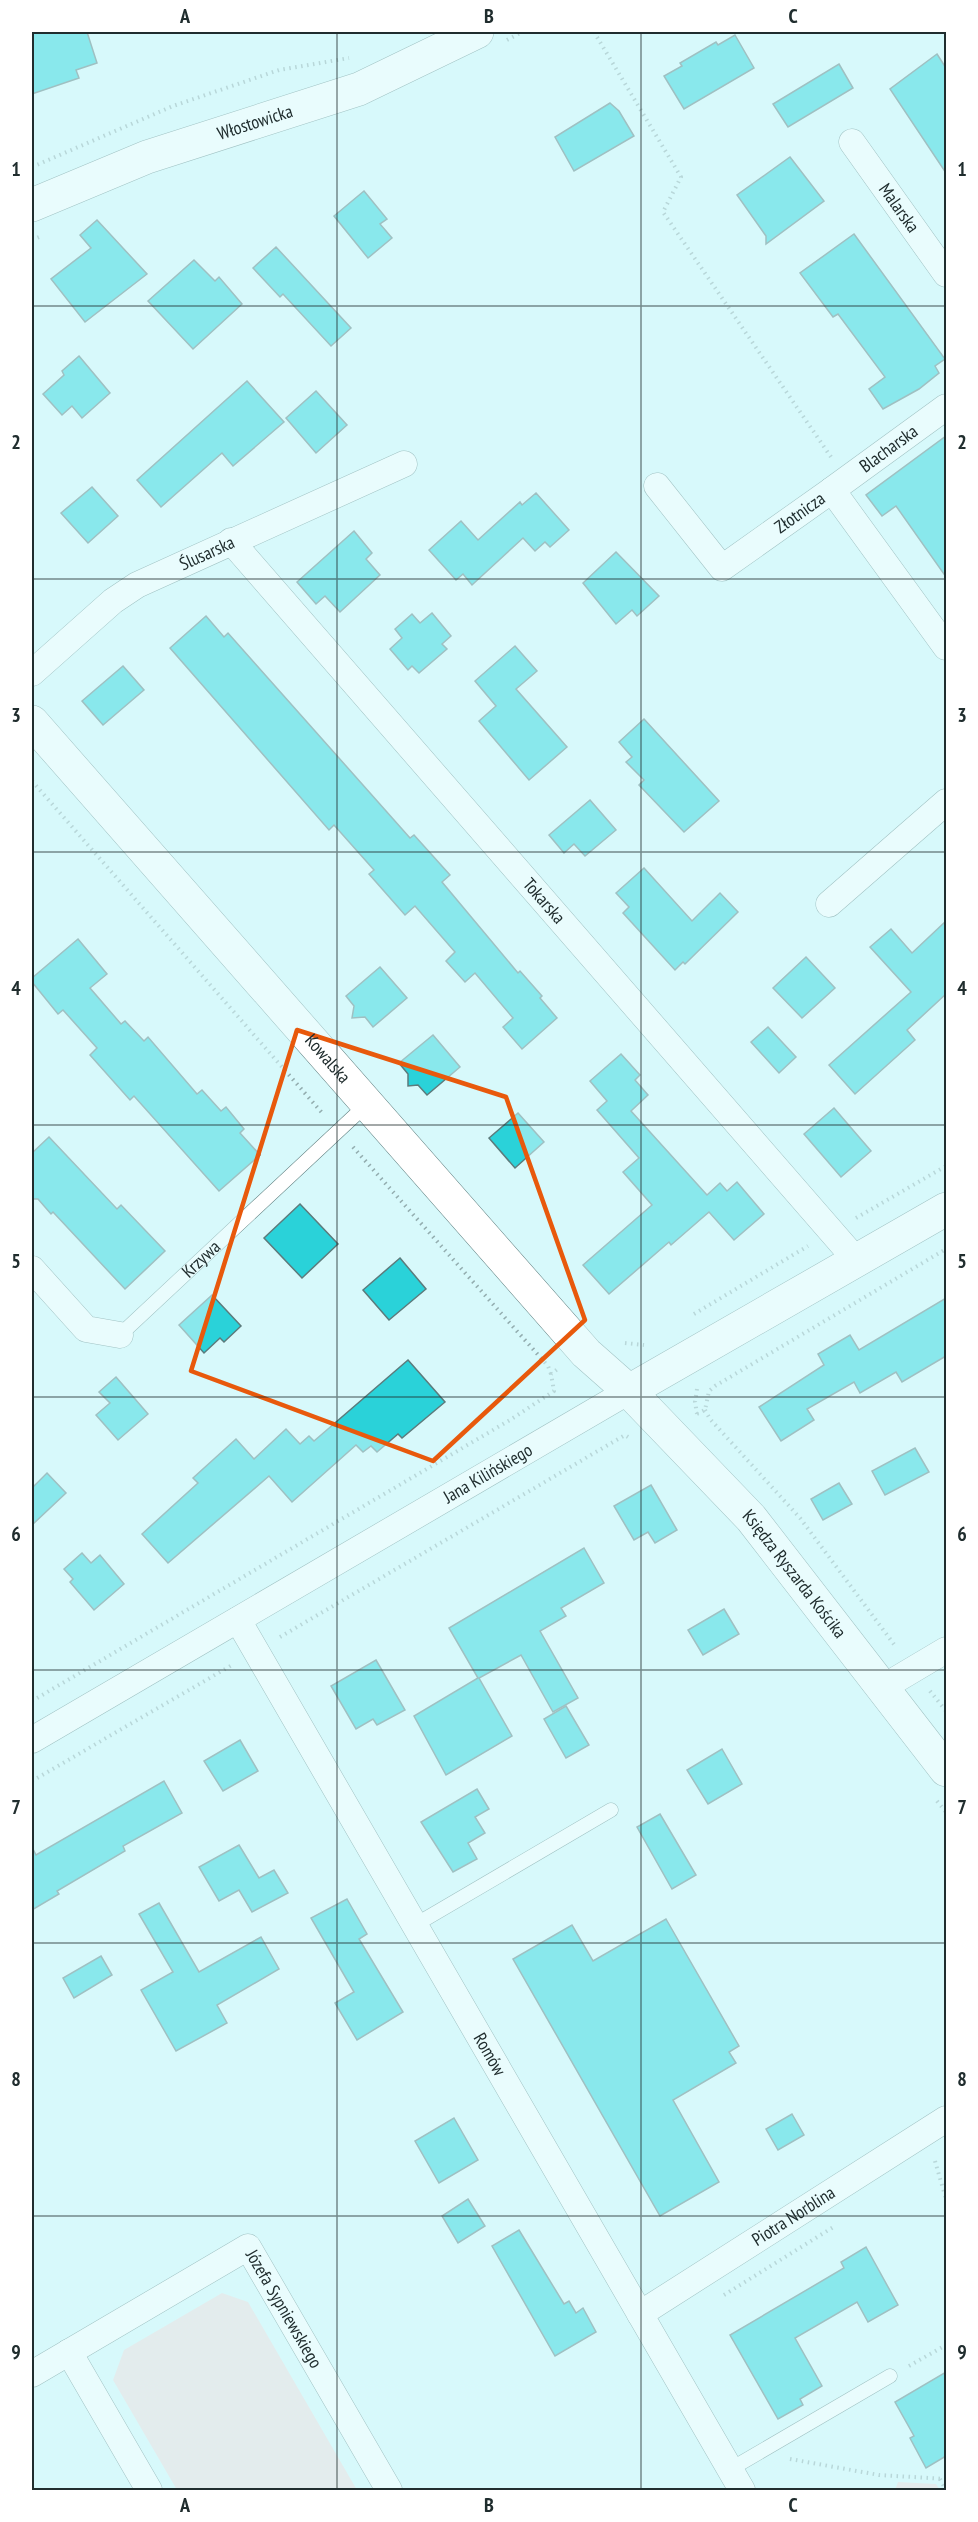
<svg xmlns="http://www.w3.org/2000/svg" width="978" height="2522" font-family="'PT Sans Narrow',sans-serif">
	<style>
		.green { fill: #f2dcdc }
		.building { fill: #2ad2d9; stroke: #5c7b7c; stroke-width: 1.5 }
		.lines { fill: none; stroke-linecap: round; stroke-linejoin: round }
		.lane-casing { stroke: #618081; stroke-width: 15 }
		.street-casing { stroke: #618081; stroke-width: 27 }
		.secondary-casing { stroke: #618081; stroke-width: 34 }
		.path { stroke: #93adaf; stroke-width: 4; stroke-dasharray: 1.5 4.5; stroke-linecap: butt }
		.lane { stroke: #fff; stroke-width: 14 }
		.street { stroke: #fff; stroke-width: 26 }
		.secondary { stroke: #fff; stroke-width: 33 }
		.marked { fill: none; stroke: #e8590c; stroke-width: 4.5; stroke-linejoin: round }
		.grid { fill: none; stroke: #202d2e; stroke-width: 1.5; stroke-opacity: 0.55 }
		.labels { text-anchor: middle; stroke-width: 6; stroke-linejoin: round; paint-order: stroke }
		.street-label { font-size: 18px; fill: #202d2e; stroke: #fff }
		.neatline { fill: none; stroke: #202d2e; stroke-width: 2 }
		.grid-label { font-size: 20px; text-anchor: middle; font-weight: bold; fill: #202d2e }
	</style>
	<rect width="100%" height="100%" fill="#d7f9fb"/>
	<!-- green -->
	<g class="green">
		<path d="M 222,2293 L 248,2302 L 357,2490 L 177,2490 L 113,2380 L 124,2350 Z"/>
		<path d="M 898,2482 L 936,2484 L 940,2490 L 895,2490 Z"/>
	</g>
	<!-- building -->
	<g class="building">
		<path d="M 32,32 L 87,32 L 97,63 L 76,70 L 79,78 L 32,94 Z"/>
		<path d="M 735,35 L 754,68 L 684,109 L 664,76 L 682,66 L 680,63 L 716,42 L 718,45 Z"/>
		<path d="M 937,54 L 946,68 L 946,173 L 890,89 Z"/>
		<path d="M 839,64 L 853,88 L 788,127 L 773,104 Z"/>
		<path d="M 610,103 L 619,111 L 634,136 L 574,171 L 555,137 Z"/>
		<path d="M 790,157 L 824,201 L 766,244 L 766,236 L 737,195 Z"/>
		<path d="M 364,191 L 387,219 L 380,224 L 392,238 L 368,258 L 334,216 Z"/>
		<path d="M 97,220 L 147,274 L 85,322 L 51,279 L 91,248 L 80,235 Z"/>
		<path d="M 854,234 L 945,359 L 935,366 L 939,373 L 919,389 L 883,409 L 869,389 L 885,377 L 838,314 L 833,317 L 800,273 Z"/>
		<path d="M 276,247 L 351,328 L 331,346 L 283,294 L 280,297 L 253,268 Z"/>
		<path d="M 194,260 L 215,281 L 219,277 L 242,304 L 193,349 L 148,301 Z"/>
		<path d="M 79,356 L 110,393 L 82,418 L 72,406 L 62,415 L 43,394 L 64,375 L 62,371 Z"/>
		<path d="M 247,381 L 284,422 L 233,466 L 222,453 L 161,507 L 137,480 Z"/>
		<path d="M 316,391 L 347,425 L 316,453 L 286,418 Z"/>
		<path d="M 946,436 L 946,577 L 896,506 L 882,516 L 866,495 Z"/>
		<path d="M 92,487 L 118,516 L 88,543 L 61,513 Z"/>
		<path d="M 536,493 L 569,530 L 550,547 L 545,542 L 535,551 L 523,538 L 472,585 L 463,574 L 456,580 L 429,550 L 461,521 L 478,540 L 520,502 L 522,505 Z"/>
		<path d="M 354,531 L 372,553 L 366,559 L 380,575 L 340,612 L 325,596 L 316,604 L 297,582 Z"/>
		<path d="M 616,552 L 659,596 L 637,616 L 632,610 L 616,624 L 583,583 Z"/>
		<path d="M 432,613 L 451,636 L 442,644 L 447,649 L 419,673 L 412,666 L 408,670 L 390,649 L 402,638 L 395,629 L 412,614 L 420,623 Z"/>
		<path d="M 206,616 L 224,637 L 228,633 L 410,838 L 414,835 L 450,875 L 442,882 L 518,973 L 520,971 L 542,996 L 540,998 L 557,1018 L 522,1049 L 503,1027 L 513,1018 L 475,973 L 465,982 L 446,961 L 455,952 L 415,906 L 405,915 L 369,874 L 374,870 L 334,825 L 329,830 L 170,648 Z"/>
		<path d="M 515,646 L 537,671 L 516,689 L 567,747 L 529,780 L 479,721 L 496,706 L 475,681 Z"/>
		<path d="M 123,666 L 144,690 L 103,725 L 82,701 Z"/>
		<path d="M 644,719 L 719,801 L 684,832 L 639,785 L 644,780 L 626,762 L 632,757 L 619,742 Z"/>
		<path d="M 590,800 L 616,830 L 585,856 L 574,844 L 564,853 L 549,835 Z"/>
		<path d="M 644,868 L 692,921 L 720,893 L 738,912 L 685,964 L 683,962 L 675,970 L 623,913 L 629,907 L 616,893 Z"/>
		<path d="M 946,921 L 946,994 L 907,1030 L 915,1040 L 855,1094 L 829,1065 L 911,992 L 870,947 L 891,929 L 912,953 Z"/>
		<path d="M 78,939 L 107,974 L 90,988 L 121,1024 L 125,1021 L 144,1041 L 148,1037 L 197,1094 L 202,1090 L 221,1111 L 226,1107 L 244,1129 L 240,1133 L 260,1155 L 219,1191 L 134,1096 L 130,1100 L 90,1055 L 97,1048 L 63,1010 L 58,1014 L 32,982 L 32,978 Z"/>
		<path d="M 806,957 L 835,988 L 802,1018 L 773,988 Z"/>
		<path d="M 380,967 L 407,998 L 373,1027 L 365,1017 L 352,1018 L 354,1006 L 346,996 Z"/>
		<path d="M 768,1027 L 796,1057 L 779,1073 L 751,1042 Z"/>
		<path d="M 433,1035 L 460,1067 L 427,1095 L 418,1085 L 408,1086 L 408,1074 L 399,1063 Z"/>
		<path d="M 621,1054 L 640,1075 L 635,1080 L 648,1095 L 631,1111 L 707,1195 L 720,1183 L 727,1191 L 737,1182 L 764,1214 L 734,1240 L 709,1212 L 671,1245 L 669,1242 L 609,1294 L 583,1265 L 652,1205 L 623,1172 L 639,1158 L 597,1110 L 607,1101 L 590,1081 Z"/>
		<path d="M 834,1108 L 871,1151 L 841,1177 L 804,1134 Z"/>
		<path d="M 518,1113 L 544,1142 L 515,1168 L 489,1138 Z"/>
		<path d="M 49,1137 L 117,1209 L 121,1205 L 165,1251 L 125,1289 L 53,1212 L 51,1214 L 38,1199 L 32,1199 L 32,1153 Z"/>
		<path d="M 300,1204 L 338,1244 L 302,1278 L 264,1238 Z"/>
		<path d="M 400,1258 L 426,1289 L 389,1320 L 363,1290 Z"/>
		<path d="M 212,1295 L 241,1326 L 224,1342 L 220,1338 L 204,1353 L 179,1325 Z"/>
		<path d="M 946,1298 L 946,1356 L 902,1382 L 896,1372 L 860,1393 L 854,1382 L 807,1409 L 814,1420 L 781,1441 L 759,1407 L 824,1365 L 818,1354 L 850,1335 L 859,1350 Z"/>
		<path d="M 408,1360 L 445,1402 L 402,1438 L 398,1434 L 377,1452 L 371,1446 L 363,1452 L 356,1445 L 292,1502 L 269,1476 L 168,1563 L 142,1534 L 198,1483 L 193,1478 L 236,1439 L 254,1459 L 286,1429 L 300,1444 L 309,1436 L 314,1441 Z"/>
		<path d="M 116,1377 L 148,1414 L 118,1440 L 96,1415 L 110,1403 L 99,1392 Z"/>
		<path d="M 915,1448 L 929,1472 L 885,1495 L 872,1471 Z"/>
		<path d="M 47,1473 L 66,1493 L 32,1525 L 32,1488 Z"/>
		<path d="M 839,1483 L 852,1504 L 823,1520 L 811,1499 Z"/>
		<path d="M 651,1485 L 677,1530 L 655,1543 L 648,1532 L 634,1540 L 614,1506 Z"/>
		<path d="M 584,1548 L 604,1583 L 561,1608 L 566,1616 L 540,1631 L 578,1698 L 553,1712 L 521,1655 L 479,1678 L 512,1736 L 446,1775 L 414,1716 L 478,1678 L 449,1628 Z"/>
		<path d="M 82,1553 L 91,1563 L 100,1555 L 124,1584 L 94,1610 L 70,1582 L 73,1579 L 64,1569 Z"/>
		<path d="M 724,1609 L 739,1634 L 703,1655 L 688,1630 Z"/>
		<path d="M 376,1660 L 405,1710 L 377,1725 L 373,1719 L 356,1729 L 331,1686 Z"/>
		<path d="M 566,1706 L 589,1745 L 566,1758 L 544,1719 Z"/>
		<path d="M 240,1740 L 258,1771 L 223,1791 L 204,1761 Z"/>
		<path d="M 722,1749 L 742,1784 L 708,1804 L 687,1770 Z"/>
		<path d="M 164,1781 L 182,1813 L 123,1846 L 125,1851 L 57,1891 L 59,1894 L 32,1910 L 32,1847 L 36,1855 Z"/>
		<path d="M 477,1789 L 489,1809 L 475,1817 L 485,1833 L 468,1843 L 477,1859 L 453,1872 L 421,1822 Z"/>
		<path d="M 660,1814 L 696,1875 L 672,1889 L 637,1827 Z"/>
		<path d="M 239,1845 L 259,1878 L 274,1870 L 288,1893 L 252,1912 L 239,1890 L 219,1901 L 199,1867 Z"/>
		<path d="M 347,1899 L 367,1934 L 359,1939 L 403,2012 L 357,2040 L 335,2003 L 354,1992 L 311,1918 Z"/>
		<path d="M 159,1903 L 199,1972 L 261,1937 L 279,1969 L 217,2005 L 227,2023 L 176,2051 L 141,1990 L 173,1972 L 139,1914 Z"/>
		<path d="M 666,1919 L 739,2046 L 729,2052 L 736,2063 L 673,2100 L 719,2182 L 660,2216 L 513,1959 L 572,1925 L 593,1961 Z"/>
		<path d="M 101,1956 L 112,1975 L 74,1998 L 63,1978 Z"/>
		<path d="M 792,2114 L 804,2135 L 778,2150 L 766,2129 Z"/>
		<path d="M 454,2118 L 478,2160 L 439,2183 L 415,2141 Z"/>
		<path d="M 468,2199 L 485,2226 L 458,2243 L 442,2216 Z"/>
		<path d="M 519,2230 L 564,2304 L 569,2301 L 576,2313 L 583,2308 L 596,2332 L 555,2356 L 492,2246 Z"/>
		<path d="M 866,2247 L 898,2305 L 868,2322 L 857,2302 L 795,2338 L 822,2386 L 800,2399 L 803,2405 L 778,2419 L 730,2335 L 844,2268 L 841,2262 Z"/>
		<path d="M 946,2372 L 946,2456 L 926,2468 L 910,2438 L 914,2436 L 895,2402 Z"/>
	</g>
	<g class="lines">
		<!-- lane casing -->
		<g class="lane-casing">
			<g id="lane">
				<path id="s1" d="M 120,1335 L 366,1105"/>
				<path d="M 415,1925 L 611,1810"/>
				<path d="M 729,2470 L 890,2376"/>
			</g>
		</g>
		<!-- street casing -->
		<g class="street-casing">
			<g id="street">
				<path id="s2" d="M 852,142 L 946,274"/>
				<path id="s3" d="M 657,486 L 722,568 L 832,490 L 946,647"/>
				<path id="s4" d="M 832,490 L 946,407"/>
				<path id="s5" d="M 231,541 L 857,1261"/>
				<path id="s6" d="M 32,673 L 113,601 L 137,585 L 404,464"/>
				<path d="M 829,904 L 946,802"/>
				<path d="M 32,1269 L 86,1329 L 120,1335"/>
				<path id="s7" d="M 238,1620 L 742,2490"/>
				<path d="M 882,1688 L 946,1650"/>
				<path id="s8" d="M 32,1740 L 629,1391"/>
				<path id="s9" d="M 640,2314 L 946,2119"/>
				<path d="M 69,2352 L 149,2490"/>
				<path id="s10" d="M 32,2374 L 248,2247 L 389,2490"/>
			</g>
		</g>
		<!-- secondary casing -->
		<g class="secondary-casing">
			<g id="secondary">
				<path id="s11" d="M 32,205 L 147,157 L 359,89 L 477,32"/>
				<path id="s12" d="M 32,722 L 586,1353 L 629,1391 L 751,1518 L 946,1770"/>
				<path d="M 629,1391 L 946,1209"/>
			</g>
		</g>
		<!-- path -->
		<g class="path">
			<path d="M 594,32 L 681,177 L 663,212 L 831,457"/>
			<path d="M 507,40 L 522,32"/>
			<path d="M 32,167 L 173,106 L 279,70 L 349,58"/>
			<path d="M 32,240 L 39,237"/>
			<path d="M 32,781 L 324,1115"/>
			<path d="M 353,1147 L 548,1366 L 551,1374"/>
			<path d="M 856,1218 L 946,1166"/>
			<path d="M 694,1314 L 808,1246"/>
			<path d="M 625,1343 L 644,1345"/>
			<path d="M 697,1389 L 695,1402 L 697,1414"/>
			<path d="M 705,1410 L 710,1419 L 800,1518 L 896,1647"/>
			<path d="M 697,1414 L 705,1410 L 709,1391 L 715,1386 L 946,1249"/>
			<path d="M 280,1637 L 625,1435 L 628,1437"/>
			<path d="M 930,1691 L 946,1711"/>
			<path d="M 32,1701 L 510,1420 L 554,1391 L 551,1374 L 559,1368"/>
			<path d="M 32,1781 L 232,1665"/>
			<path d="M 937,1801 L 946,1812"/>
			<path d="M 935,2161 L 946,2199"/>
			<path d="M 724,2295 L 835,2226"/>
			<path d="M 909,2366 L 946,2345"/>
			<path d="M 790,2459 L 879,2475 L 946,2479"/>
			<path d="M 940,2479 L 946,2490"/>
		</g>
		<!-- lane -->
		<use href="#lane" class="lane"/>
		<!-- street -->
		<use href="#street" class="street"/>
		<!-- secondary -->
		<use href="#secondary" class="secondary"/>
	</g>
	<!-- marked area -->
	<path d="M0 0H978V2522H0ZM 297,1030 L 506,1097 L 585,1320 L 433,1461 L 191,1371 Z" fill="#d7f9fb" fill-opacity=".55" fill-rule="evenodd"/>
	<path class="marked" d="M 297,1030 L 506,1097 L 585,1320 L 433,1461 L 191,1371 Z"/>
	<!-- grid -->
	<path class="grid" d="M 337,32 L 337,2490M 641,32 L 641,2490M 32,306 L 946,306M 32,579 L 946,579M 32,852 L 946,852M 32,1125 L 946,1125M 32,1397 L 946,1397M 32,1670 L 946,1670M 32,1943 L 946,1943M 32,2216 L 946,2216"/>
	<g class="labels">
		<!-- street labels -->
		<g class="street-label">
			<text dy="6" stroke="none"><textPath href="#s11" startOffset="238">Włostowicka</textPath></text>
			<text dy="6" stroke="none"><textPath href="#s2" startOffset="81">Malarska</textPath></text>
			<text dy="6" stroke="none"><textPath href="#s4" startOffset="70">Blacharska</textPath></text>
			<text dy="6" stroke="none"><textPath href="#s3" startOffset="200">Złotnicza</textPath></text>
			<text dy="6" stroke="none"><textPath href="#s6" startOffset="214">Ślusarska</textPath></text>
			<text dy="6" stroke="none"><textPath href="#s5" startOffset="477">Tokarska</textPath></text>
			<text dy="6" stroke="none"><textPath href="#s12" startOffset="448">Kowalska</textPath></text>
			<text dy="6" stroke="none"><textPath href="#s1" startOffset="111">Krzywa</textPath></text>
			<text dy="6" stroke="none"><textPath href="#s8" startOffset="528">Jana Kilińskiego</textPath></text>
			<text dy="6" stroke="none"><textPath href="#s12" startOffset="1144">Księdza Ryszarda Kościka</textPath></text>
			<text dy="6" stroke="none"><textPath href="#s7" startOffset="502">Romów</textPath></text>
			<text dy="6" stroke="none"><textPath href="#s9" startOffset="182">Piotra Norblina</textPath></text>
			<text dy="6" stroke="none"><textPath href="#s10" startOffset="322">Józefa Sypniewskiego</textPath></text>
		</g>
	</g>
	<!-- border -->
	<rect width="978" height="2522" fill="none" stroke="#ffffff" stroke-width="66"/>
	<rect x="33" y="33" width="912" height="2456" class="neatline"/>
	<g class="grid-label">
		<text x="185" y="23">A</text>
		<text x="489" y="23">B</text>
		<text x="793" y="23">C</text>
		<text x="16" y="176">1</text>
		<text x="962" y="176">1</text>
		<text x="16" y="449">2</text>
		<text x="962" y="449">2</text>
		<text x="16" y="722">3</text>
		<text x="962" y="722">3</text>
		<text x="16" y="995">4</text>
		<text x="962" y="995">4</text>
		<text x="16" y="1268">5</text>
		<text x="962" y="1268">5</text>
		<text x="16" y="1541">6</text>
		<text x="962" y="1541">6</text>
		<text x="16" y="1814">7</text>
		<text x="962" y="1814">7</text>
		<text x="16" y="2086">8</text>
		<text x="962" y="2086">8</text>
		<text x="16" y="2359">9</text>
		<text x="962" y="2359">9</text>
		<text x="185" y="2512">A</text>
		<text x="489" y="2512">B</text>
		<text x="793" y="2512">C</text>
	</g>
</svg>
